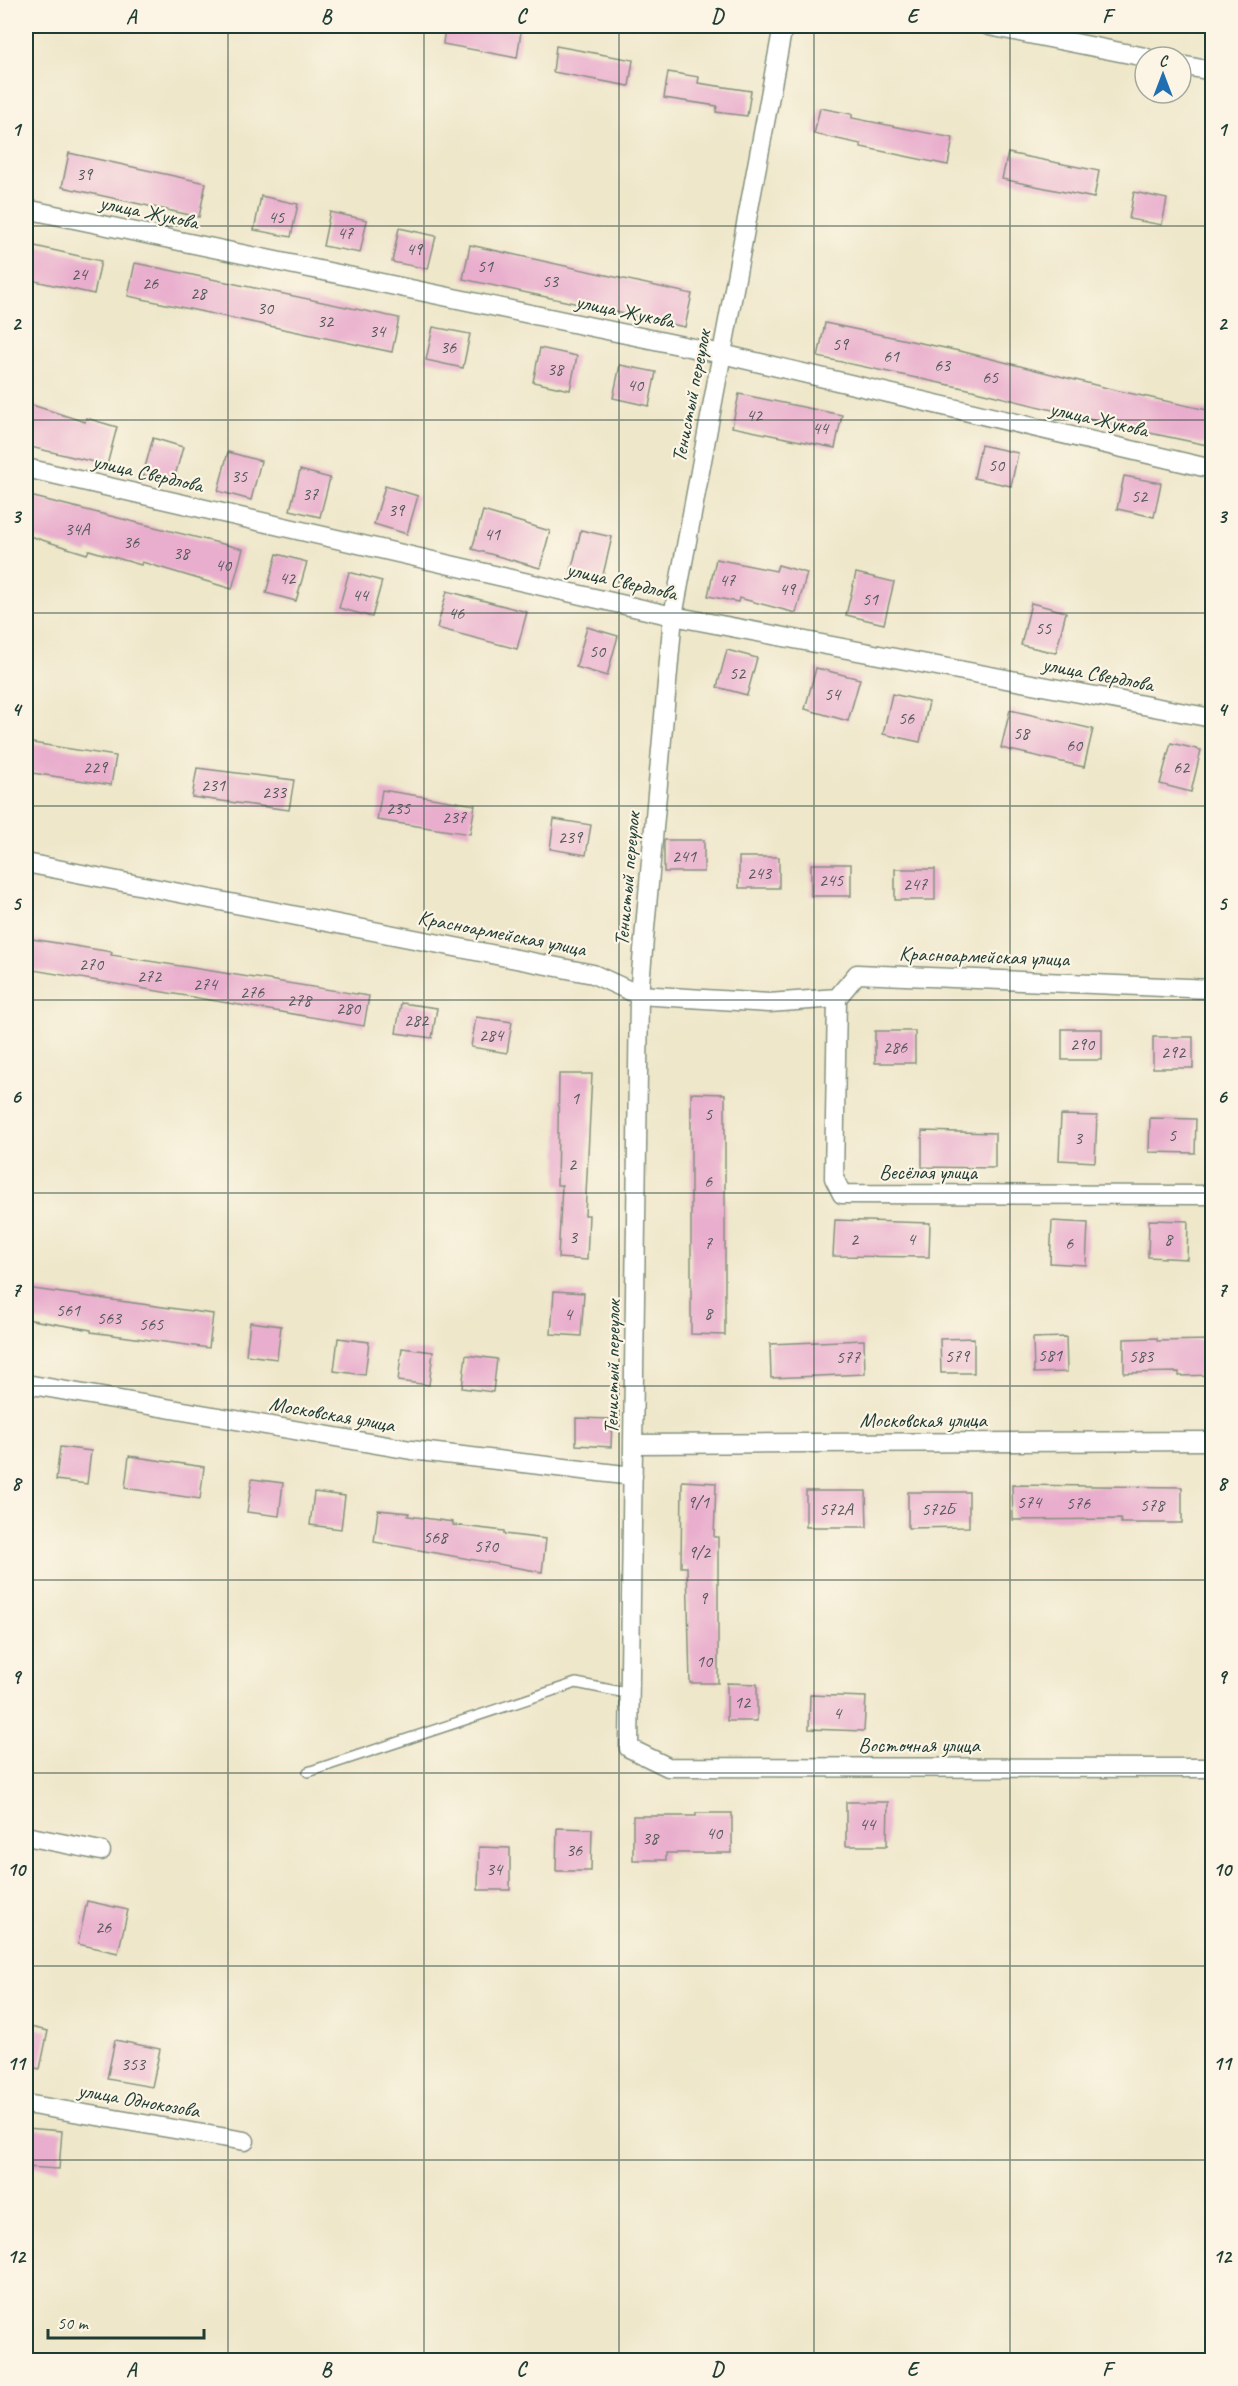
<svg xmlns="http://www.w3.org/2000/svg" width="1238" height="2386" font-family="Caveat,sans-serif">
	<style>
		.building { fill: #e9aecd }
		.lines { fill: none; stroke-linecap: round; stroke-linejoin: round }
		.service-casing { stroke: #86927f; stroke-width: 12 }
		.minor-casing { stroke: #86927f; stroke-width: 21 }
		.service { stroke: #fff; stroke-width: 9 }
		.minor { stroke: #fff; stroke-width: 18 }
		.grid { fill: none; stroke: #1f3d34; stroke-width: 1.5; stroke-opacity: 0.55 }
		.labels { text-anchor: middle; stroke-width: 4.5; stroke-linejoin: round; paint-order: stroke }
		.number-label { font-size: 18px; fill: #52595a }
		.street-label { font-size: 21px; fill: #1f3d34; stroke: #fcf5e5 }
		.neatline { fill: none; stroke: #1f3d34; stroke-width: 2 }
		.grid-label { font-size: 20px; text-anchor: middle; font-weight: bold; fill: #1f3d34 }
	</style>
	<rect width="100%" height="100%" fill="#fcf5e5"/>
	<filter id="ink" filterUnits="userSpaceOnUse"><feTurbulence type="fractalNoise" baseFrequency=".0167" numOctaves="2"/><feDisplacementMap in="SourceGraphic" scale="12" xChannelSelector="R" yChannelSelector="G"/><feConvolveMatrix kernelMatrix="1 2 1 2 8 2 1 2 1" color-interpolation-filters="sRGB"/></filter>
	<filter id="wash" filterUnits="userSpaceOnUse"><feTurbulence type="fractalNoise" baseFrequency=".008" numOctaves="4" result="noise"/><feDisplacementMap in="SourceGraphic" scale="24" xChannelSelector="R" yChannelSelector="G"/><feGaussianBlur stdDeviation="1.35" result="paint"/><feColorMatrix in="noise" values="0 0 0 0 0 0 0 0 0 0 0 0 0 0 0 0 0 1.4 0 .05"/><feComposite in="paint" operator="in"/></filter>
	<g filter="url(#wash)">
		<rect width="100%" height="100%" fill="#eee7ca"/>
		<g id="blocks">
			<!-- building -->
			<g class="building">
				<path d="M 445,26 L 478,26 L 521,32 L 517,58 L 443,44 Z"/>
				<path d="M 556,46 L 633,60 L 629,86 L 553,72 Z"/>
				<path d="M 668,72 L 699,77 L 698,83 L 751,91 L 747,116 L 716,112 L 717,106 L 664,98 Z"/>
				<path d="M 820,108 L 852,114 L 852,118 L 953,138 L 948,165 L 861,147 L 861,144 L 814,134 Z"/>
				<path d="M 69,153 L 206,183 L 199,217 L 62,187 Z"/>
				<path d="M 1008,153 L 1099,171 L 1094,198 L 1002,179 Z"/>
				<path d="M 1134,192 L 1167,199 L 1162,225 L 1129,219 Z"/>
				<path d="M 261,196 L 298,204 L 291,237 L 254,230 Z"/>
				<path d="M 330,212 L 367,220 L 360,253 L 323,246 Z"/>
				<path d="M 399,228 L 436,236 L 428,269 L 392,262 Z"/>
				<path d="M 26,244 L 101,261 L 94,294 L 26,279 Z"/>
				<path d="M 470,245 L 692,294 L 685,327 L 463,279 Z"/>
				<path d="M 135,263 L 399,318 L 392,352 L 128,296 Z"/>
				<path d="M 825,323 L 964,352 L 1115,390 L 1212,411 L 1212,446 L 1121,427 L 968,389 L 818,357 Z"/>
				<path d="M 433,327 L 470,334 L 463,368 L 426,360 Z"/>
				<path d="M 540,348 L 577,356 L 570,390 L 533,382 Z"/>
				<path d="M 620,365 L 656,372 L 649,406 L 613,398 Z"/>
				<path d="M 739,394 L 842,415 L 835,448 L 732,427 Z"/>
				<path d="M 26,403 L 85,422 L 86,418 L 117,427 L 107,465 L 26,446 Z"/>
				<path d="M 153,438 L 183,447 L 173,483 L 143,475 Z"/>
				<path d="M 981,445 L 1018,453 L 1011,486 L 974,478 Z"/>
				<path d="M 228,452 L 261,461 L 251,500 L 218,491 Z"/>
				<path d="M 300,470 L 330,478 L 320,517 L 290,510 Z"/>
				<path d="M 1124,476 L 1161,483 L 1154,517 L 1117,509 Z"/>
				<path d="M 385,486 L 418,496 L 407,534 L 374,524 Z"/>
				<path d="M 26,495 L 243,549 L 232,589 L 142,562 L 141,565 L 89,550 L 87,554 L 26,535 Z"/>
				<path d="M 483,511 L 550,531 L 540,568 L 472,549 Z"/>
				<path d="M 581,530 L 612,537 L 602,579 L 571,572 Z"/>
				<path d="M 277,554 L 307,562 L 296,601 L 266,593 Z"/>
				<path d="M 716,559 L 776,571 L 778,565 L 807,573 L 796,613 L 739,598 L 738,602 L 708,596 Z"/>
				<path d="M 349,572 L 382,581 L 372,617 L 339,608 Z"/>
				<path d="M 856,573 L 894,582 L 884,624 L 846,615 Z"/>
				<path d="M 447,591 L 527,612 L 517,649 L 437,628 Z"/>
				<path d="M 1031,603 L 1066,612 L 1056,653 L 1021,645 Z"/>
				<path d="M 587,627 L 618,636 L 607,676 L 576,667 Z"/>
				<path d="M 727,650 L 757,658 L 747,695 L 717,687 Z"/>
				<path d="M 816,668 L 860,679 L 848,721 L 805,709 Z"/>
				<path d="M 892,694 L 929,702 L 920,742 L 883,734 Z"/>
				<path d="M 1010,710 L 1093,729 L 1084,767 L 1001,748 Z"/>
				<path d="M 26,742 L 116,756 L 111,785 L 26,772 Z"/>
				<path d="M 1171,743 L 1201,750 L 1191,792 L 1160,784 Z"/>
				<path d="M 197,768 L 294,780 L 289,810 L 192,797 Z"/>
				<path d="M 382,790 L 475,805 L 470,834 L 377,820 Z"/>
				<path d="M 554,819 L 591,825 L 586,855 L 550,849 Z"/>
				<rect x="664" y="840" width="40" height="32"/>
				<rect x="739" y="857" width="40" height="31"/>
				<rect x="811" y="864" width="40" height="32"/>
				<rect x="895" y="869" width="40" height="31"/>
				<path d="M 32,939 L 112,952 L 111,955 L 369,996 L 364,1026 L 27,969 Z"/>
				<path d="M 401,1003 L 437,1008 L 432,1038 L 396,1033 Z"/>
				<path d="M 476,1017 L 512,1022 L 507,1053 L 471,1047 Z"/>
				<rect x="1062" y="1029" width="40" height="31"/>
				<rect x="875" y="1031" width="40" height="32"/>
				<rect x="1153" y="1037" width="40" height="31"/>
				<path d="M 559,1074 L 592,1074 L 585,1215 L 589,1215 L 587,1260 L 558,1258 L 562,1185 L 557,1185 Z"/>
				<path d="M 691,1093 L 725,1094 L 725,1335 L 691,1334 Z"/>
				<path d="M 1061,1115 L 1097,1116 L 1095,1162 L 1059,1160 Z"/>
				<path d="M 1150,1118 L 1196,1119 L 1195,1153 L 1149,1152 Z"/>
				<path d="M 922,1131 L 995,1133 L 995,1168 L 922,1167 Z"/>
				<path d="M 835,1220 L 930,1223 L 929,1257 L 833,1256 Z"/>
				<path d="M 1149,1220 L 1188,1221 L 1187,1259 L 1148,1257 Z"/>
				<path d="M 1052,1221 L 1088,1223 L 1086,1265 L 1050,1263 Z"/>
				<path d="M 26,1288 L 213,1314 L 209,1348 L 91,1332 L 91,1330 L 26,1319 Z"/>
				<path d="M 554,1291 L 584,1293 L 581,1336 L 551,1334 Z"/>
				<path d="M 250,1322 L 281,1326 L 277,1359 L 246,1355 Z"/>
				<path d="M 1066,1337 L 1067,1372 L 1034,1373 L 1033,1338 Z"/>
				<path d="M 338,1338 L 369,1342 L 365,1375 L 334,1371 Z"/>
				<path d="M 974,1338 L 974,1373 L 941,1373 L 940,1339 Z"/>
				<path d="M 1157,1338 L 1157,1341 L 1211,1340 L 1212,1375 L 1179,1376 L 1179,1372 L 1124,1373 L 1124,1339 Z"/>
				<path d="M 864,1340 L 865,1374 L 771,1378 L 770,1344 Z"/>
				<path d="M 402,1348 L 433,1352 L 429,1385 L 398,1381 Z"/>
				<path d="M 466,1355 L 497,1359 L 493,1392 L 462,1388 Z"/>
				<path d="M 576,1418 L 612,1419 L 611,1447 L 576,1445 Z"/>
				<path d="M 60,1447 L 91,1451 L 87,1484 L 56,1480 Z"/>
				<path d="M 129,1456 L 204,1467 L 200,1499 L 125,1488 Z"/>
				<path d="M 252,1479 L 283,1483 L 279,1516 L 247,1512 Z"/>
				<path d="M 682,1481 L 716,1483 L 714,1537 L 718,1537 L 718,1683 L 690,1683 L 687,1567 L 681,1567 Z"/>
				<path d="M 1012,1485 L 1182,1487 L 1182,1523 L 1121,1523 L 1121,1519 L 1013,1520 Z"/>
				<path d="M 806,1491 L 866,1491 L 867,1527 L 806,1527 Z"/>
				<path d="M 314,1492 L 345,1496 L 341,1529 L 310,1525 Z"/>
				<path d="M 908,1492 L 969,1492 L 969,1527 L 908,1528 Z"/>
				<path d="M 378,1510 L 409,1513 L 408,1516 L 453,1522 L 453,1525 L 504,1531 L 504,1534 L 546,1539 L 542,1572 L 374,1542 Z"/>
				<path d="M 727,1683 L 757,1684 L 757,1721 L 727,1721 Z"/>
				<path d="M 810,1695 L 866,1697 L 864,1731 L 809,1729 Z"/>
				<path d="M 846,1802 L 888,1802 L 887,1846 L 846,1846 Z"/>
				<path d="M 696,1813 L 732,1813 L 732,1853 L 666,1853 L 666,1860 L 633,1860 L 633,1816 L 696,1816 Z"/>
				<path d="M 557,1828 L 592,1829 L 591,1871 L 556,1871 Z"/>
				<path d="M 479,1847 L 510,1848 L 510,1890 L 478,1890 Z"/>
				<path d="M 87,1901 L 128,1910 L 118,1953 L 78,1944 Z"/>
				<path d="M 26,2026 L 48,2031 L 40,2069 L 26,2066 Z"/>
				<path d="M 115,2040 L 160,2049 L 152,2087 L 107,2079 Z"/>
				<path d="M 26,2128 L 62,2131 L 59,2169 L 26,2167 Z"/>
			</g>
		</g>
	</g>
	<g filter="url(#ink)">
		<use href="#blocks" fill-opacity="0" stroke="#86927f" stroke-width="1.5"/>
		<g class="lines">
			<!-- service casing -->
			<g class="service-casing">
				<path id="service" d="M 308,1772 L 576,1683 L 631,1694"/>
			</g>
			<!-- minor casing -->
			<g class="minor-casing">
				<g id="minor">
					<path d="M 783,26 L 673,616 L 639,995 L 629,1748 L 668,1767 L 1212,1768"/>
					<path d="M 989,26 L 1145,57"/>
					<path d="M 1181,65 L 1212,71"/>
					<path d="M 26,209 L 722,354 L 1212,469"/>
					<path d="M 26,468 L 673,616 L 1212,718"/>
					<path d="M 26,863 L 593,974 L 639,995 L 769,1003 L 837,998 L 857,974 L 1212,989"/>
					<path d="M 837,998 L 834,1178 L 842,1194 L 1212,1195"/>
					<path d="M 26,1384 L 411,1450 L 633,1476"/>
					<path d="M 634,1444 L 1212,1441"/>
					<path d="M 26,1836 L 101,1851"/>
					<path d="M 26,2104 L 245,2141"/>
				</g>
			</g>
			<!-- service -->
			<use href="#service" class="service"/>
			<!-- minor -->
			<use href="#minor" class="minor"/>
		</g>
	</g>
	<!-- grid -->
	<path class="grid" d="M 228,26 L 228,2360M 424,26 L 424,2360M 619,26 L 619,2360M 814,26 L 814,2360M 1010,26 L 1010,2360M 26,226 L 1212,226M 26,420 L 1212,420M 26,613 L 1212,613M 26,806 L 1212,806M 26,1000 L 1212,1000M 26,1193 L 1212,1193M 26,1386 L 1212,1386M 26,1580 L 1212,1580M 26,1773 L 1212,1773M 26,1966 L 1212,1966M 26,2160 L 1212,2160"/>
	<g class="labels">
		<!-- number labels -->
		<g class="number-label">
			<text x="84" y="180">39</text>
			<text x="276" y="223">45</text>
			<text x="345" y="239">47</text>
			<text x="414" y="255">49</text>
			<text x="485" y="272">51</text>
			<text x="79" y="280">24</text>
			<text x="550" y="287">53</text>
			<text x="150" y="289">26</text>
			<text x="198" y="299">28</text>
			<text x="265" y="314">30</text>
			<text x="325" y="327">32</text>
			<text x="377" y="337">34</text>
			<text x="840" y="350">59</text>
			<text x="448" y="353">36</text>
			<text x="891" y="362">61</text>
			<text x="942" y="371">63</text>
			<text x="555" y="375">38</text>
			<text x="990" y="383">65</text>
			<text x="635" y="391">40</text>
			<text x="754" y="421">42</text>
			<text x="820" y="434">44</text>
			<text x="996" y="471">50</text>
			<text x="239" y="482">35</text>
			<text x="310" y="500">37</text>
			<text x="1139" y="502">52</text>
			<text x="396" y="516">39</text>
			<text x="77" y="535">34А</text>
			<text x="492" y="540">41</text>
			<text x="131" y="548">36</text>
			<text x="181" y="559">38</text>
			<text x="223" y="571">40</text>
			<text x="287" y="584">42</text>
			<text x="727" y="586">47</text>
			<text x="787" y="595">49</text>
			<text x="360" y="601">44</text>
			<text x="870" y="605">51</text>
			<text x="456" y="619">46</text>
			<text x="1043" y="634">55</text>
			<text x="597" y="657">50</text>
			<text x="737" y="679">52</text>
			<text x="832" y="700">54</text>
			<text x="906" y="724">56</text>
			<text x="1021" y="739">58</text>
			<text x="1074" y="751">60</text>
			<text x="95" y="773">229</text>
			<text x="1181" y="773">62</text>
			<text x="213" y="791">231</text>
			<text x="274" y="798">233</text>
			<text x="398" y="814">235</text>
			<text x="454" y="823">237</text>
			<text x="570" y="843">239</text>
			<text x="684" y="862">241</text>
			<text x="759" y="879">243</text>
			<text x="831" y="886">245</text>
			<text x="915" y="890">247</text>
			<text x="91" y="970">270</text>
			<text x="149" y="982">272</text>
			<text x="205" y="990">274</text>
			<text x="252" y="998">276</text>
			<text x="299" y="1006">278</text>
			<text x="348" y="1014">280</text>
			<text x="416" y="1026">282</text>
			<text x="491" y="1041">284</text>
			<text x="1082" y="1050">290</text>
			<text x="895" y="1053">286</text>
			<text x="1173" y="1058">292</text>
			<text x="575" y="1104">1</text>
			<text x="708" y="1120">5</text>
			<text x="1172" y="1141">5</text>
			<text x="1078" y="1144">3</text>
			<text x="572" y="1170">2</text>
			<text x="708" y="1187">6</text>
			<text x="573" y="1243">3</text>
			<text x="854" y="1245">2</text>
			<text x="911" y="1245">4</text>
			<text x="1168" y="1245">8</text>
			<text x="708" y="1249">7</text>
			<text x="1069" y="1249">6</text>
			<text x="68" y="1316">561</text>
			<text x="708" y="1319">8</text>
			<text x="568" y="1320">4</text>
			<text x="109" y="1324">563</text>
			<text x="151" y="1330">565</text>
			<text x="1050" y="1361">581</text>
			<text x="957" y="1362">579</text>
			<text x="1141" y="1362">583</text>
			<text x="848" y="1363">577</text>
			<text x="698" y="1508">9/1</text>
			<text x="1029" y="1508">574</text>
			<text x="1078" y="1509">576</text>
			<text x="1152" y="1511">578</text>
			<text x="836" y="1515">572А</text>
			<text x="938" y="1515">572Б</text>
			<text x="435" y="1543">568</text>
			<text x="486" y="1552">570</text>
			<text x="699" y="1558">9/2</text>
			<text x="703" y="1604">9</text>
			<text x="704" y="1667">10</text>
			<text x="742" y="1708">12</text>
			<text x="837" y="1719">4</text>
			<text x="867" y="1830">44</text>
			<text x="714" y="1839">40</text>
			<text x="650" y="1844">38</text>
			<text x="574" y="1856">36</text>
			<text x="494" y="1875">34</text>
			<text x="103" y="1933">26</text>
			<text x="133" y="2070">353</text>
		</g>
		<!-- street labels -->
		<g class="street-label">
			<text transform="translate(149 212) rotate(12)" y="7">улица Жукова</text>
			<text transform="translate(625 311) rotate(12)" y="7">улица Жукова</text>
			<text transform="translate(691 396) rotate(-79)" y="7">Тенистый переулок</text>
			<text transform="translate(1099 419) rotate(13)" y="7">улица Жукова</text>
			<text transform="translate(148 473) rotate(13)" y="7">улица Свердлова</text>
			<text transform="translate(622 581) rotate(13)" y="7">улица Свердлова</text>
			<text transform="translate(1098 674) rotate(11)" y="7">улица Свердлова</text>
			<text transform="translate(627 879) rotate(-85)" y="7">Тенистый переулок</text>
			<text transform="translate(502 933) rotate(11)" y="7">Красноармейская улица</text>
			<text transform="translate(984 956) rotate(2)" y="7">Красноармейская улица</text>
			<text x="928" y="1179">Весёлая улица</text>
			<text transform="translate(612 1367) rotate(-89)" y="7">Тенистый переулок</text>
			<text transform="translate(332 1414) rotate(10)" y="7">Московская улица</text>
			<text x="923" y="1427">Московская улица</text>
			<text x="919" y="1752">Восточная улица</text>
			<text transform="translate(139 2100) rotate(10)" y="7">улица Однокозова</text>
		</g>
	</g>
	<!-- margin -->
	<rect width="1238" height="2386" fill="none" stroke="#fcf5e5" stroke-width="66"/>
	<!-- north arrow -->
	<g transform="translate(1163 75)"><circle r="28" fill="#fcf5e5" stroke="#a4ab9e" stroke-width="1.5"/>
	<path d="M0-4.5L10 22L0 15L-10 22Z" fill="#1f6fb2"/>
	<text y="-9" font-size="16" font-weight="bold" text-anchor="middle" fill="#1f3d34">С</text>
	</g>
	<!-- scale -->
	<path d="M48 2329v9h156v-9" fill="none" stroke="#1f3d34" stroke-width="3"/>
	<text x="57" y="2329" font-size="18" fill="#1f3d34" stroke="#fcf5e5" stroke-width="4.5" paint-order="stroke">50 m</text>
	<rect x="33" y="33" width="1172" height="2320" class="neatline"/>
	<g class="grid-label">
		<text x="131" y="23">A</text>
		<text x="326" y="23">B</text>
		<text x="521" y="23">C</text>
		<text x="717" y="23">D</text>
		<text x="912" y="23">E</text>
		<text x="1107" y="23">F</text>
		<text x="16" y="136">1</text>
		<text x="1222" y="136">1</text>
		<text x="16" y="330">2</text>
		<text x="1222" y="330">2</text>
		<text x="16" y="523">3</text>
		<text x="1222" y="523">3</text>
		<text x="16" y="716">4</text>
		<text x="1222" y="716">4</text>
		<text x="16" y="910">5</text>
		<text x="1222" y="910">5</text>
		<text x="16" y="1103">6</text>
		<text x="1222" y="1103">6</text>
		<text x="16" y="1296">7</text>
		<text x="1222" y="1296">7</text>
		<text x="16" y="1490">8</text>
		<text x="1222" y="1490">8</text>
		<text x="16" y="1683">9</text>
		<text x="1222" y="1683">9</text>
		<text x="16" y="1876">10</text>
		<text x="1222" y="1876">10</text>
		<text x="16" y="2070">11</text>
		<text x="1222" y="2070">11</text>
		<text x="16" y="2263">12</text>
		<text x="1222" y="2263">12</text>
		<text x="131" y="2376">A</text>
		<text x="326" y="2376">B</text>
		<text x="521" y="2376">C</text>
		<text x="717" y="2376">D</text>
		<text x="912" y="2376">E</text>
		<text x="1107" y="2376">F</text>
	</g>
</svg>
